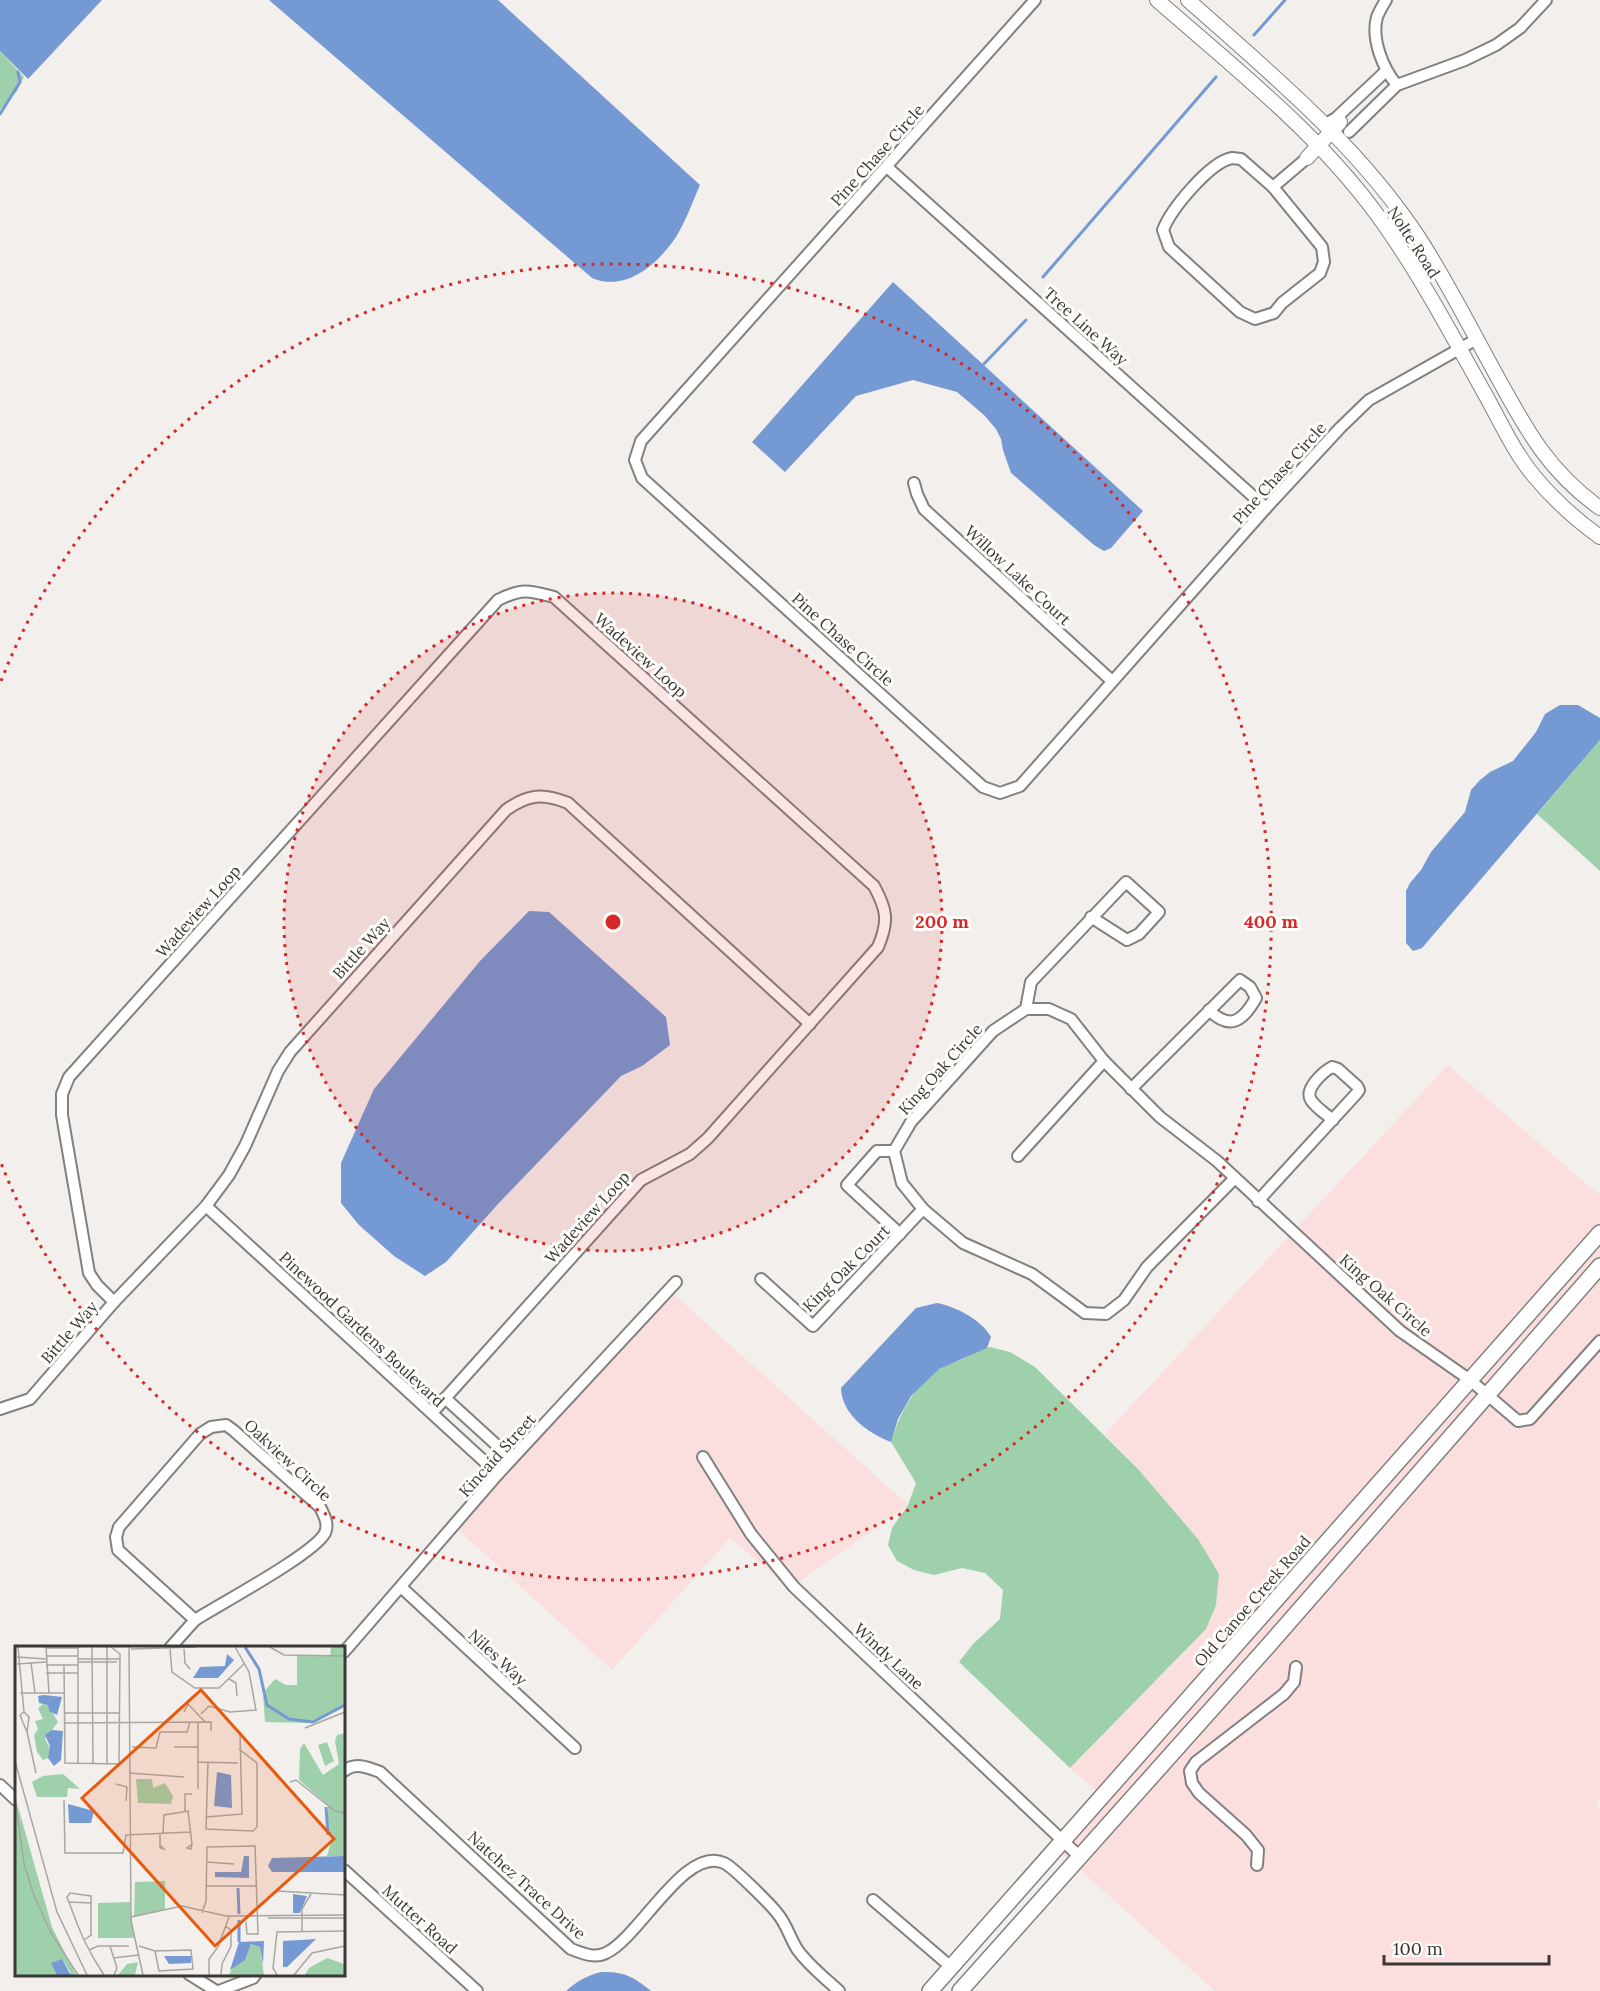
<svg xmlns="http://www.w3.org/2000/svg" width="1600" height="1991" font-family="Lora,serif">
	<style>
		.commercial { fill: #fadfde }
		.green { fill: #9ed1ab }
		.water { fill: #7499d3 }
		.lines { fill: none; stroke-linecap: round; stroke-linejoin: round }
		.stream { stroke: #7499d3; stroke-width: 3 }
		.minor-casing { stroke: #83817e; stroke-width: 14 }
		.tertiary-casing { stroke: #83817e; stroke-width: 16 }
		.secondary-casing { stroke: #83817e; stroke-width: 18 }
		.minor { stroke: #fff; stroke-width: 10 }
		.tertiary { stroke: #fff; stroke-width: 14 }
		.secondary { stroke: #fff; stroke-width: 15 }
		.ring { fill: none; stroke: #d62828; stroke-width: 3; stroke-dasharray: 3 6 }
		.labels { text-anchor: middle; stroke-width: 6; stroke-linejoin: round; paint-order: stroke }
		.street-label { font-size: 16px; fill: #393837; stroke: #fffdfa }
		.inset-river { fill: none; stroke: #7499d3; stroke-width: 3 }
		.inset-road { fill: none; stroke: #a8a6a4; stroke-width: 1.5 }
		.view { fill: #e8590c; fill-opacity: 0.15; stroke: #e8590c; stroke-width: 3 }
		.inset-edge { fill: none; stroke: #393837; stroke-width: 3 }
		.centre { fill: #d62828; stroke: #fffdfa; stroke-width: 3 }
		.ring-label { font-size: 18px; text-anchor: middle; font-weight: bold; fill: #d62828; stroke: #fffdfa; stroke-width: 6; stroke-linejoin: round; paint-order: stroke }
	</style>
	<rect width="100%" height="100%" fill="#f2efec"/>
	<!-- commercial -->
	<g class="commercial">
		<path d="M 1448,1065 L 1598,1194 L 1600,1192 L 1600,1224 L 1098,1792 L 1070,1768 L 1183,1653 L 1198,1539 L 1138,1469 L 1105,1434 Z"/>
		<path d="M 1600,1242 L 1600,1258 L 1264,1642 L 1069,1860 L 1060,1852 Z"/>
		<path d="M 1600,1275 L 1600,1799 L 1597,1804 L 1600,1809 L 1600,1991 L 1215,1991 L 1078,1868 Z"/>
		<path d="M 669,1290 L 908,1505 L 790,1588 L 730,1538 L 612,1670 L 455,1527 Z"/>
	</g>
	<!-- green -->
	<g class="green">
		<path d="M 0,51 L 24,77 L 17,91 L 0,110 Z"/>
		<path d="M 1600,740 L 1600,871 L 1537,814 Z"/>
		<path d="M 990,1347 L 1010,1352 L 1035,1367 L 1138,1469 L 1198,1539 L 1219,1574 L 1216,1605 L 1206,1629 L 1070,1768 L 959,1662 L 973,1644 L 1000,1619 L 1003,1590 L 985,1573 L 962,1568 L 934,1575 L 914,1570 L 897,1561 L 888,1545 L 892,1528 L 908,1505 L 916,1483 L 891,1442 C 900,1414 913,1386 939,1369 C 945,1365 954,1363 960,1360 C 971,1356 979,1349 990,1347 Z"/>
	</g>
	<!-- water -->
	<g class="water">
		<path d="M 0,0 L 102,0 L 28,79 L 0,51 Z"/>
		<path d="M 269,0 L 498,0 L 700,185 C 692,203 683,229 671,244 C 652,269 623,291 592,278 Z"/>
		<path d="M 893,282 L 1143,511 L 1111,548 L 1104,551 L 1094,545 L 1011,473 L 1003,450 L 1001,439 L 996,429 L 984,415 L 957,392 L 913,380 L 856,396 L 785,472 L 752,442 Z"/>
		<path d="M 1560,705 L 1578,705 L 1600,718 L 1600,740 L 1422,948 L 1413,951 L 1406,943 L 1406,891 L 1410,883 L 1421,870 L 1431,852 L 1465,812 L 1471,790 L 1480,780 L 1490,772 L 1513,761 L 1536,732 L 1545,714 Z"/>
		<path d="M 529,911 L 549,912 L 666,1017 L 670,1045 L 642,1066 L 621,1076 L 498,1204 L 446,1262 L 425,1276 L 394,1256 L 359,1225 L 341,1203 L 341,1163 L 374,1089 L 480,961 Z"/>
		<path d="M 937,1303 C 956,1307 981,1319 991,1337 L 987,1348 L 939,1369 L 911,1396 L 898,1419 L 891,1442 C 868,1433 842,1415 841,1388 L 916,1308 Z"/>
		<path d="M 601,1972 C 624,1971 634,1977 651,1991 L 566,1991 C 577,1981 586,1976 601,1972 Z"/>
	</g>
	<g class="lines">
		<!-- stream -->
		<g class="stream">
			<path d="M 1254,35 L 1285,0"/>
			<path d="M 0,114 L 20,82 L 18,72"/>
			<path d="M 1043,277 L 1216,77"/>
			<path d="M 981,367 L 1026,320"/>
		</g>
		<!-- minor casing -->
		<g class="minor-casing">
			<g id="minor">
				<path d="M 1035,0 L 641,441 L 635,460 L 642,478 L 983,787 L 1000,793 L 1020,786 L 1266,508 L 1340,428 L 1369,400 L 1477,339"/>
				<path d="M 1386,0 C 1383,5 1379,12 1377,17 C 1371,39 1383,69 1397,85"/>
				<path d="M 1326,124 L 1336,118 L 1386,71"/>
				<path d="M 1349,132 L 1397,85 L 1465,60 L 1496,45 L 1520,28 L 1546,0"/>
				<path d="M 1232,158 L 1241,159 L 1273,187 L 1322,247 L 1324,262 L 1320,273 L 1282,303 L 1274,313 L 1255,319 L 1240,312 L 1169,247 L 1163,230 C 1171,209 1210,162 1232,158 Z"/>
				<path d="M 887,167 L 1266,508"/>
				<path d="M 1273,187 L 1307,158"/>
				<path d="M 914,483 L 917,494 L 924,509 L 1112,681"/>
				<path d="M 1026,1009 L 1031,982 L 1126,882 L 1159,912 L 1139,934 L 1127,940 L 1091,917"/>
				<path d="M 1131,1089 L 1240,980 L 1250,987 L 1256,998 C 1243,1021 1230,1031 1209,1010"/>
				<path d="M 894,1151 L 877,1151 L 847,1185 L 900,1234"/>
				<path d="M 1018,1156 L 1104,1061"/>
				<path d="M 1234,1179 L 1147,1267 L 1124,1300 L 1106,1314 L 1085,1313 L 1032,1274 L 963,1243 L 923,1209 L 902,1183 L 894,1151 L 911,1122 L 993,1031 L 1026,1009 L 1049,1009 L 1071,1019 L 1104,1061 L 1160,1117 L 1217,1161 L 1400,1331 L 1470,1380 L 1518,1421 L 1530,1419 L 1600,1341"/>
				<path d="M 1258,1201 L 1357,1093 L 1359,1090 L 1357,1086 L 1338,1069 L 1332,1067 C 1323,1072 1304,1089 1311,1100 C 1316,1108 1326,1114 1333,1120"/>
				<path d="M 206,1206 L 498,1474"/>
				<path d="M 761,1279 L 813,1326 L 923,1209"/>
				<path d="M 114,1302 L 97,1285 L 89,1273 L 62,1115 L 62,1094 L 69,1077 L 498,600 C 522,588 528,590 554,597 L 874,886 C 887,910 889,921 878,947 L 708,1138 L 690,1154 L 641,1180 L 432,1413"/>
				<path d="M 445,1398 L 512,1459"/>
				<path d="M 0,1409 L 30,1399 L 114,1302 L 206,1206 L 229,1175 L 245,1146 L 278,1071 L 290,1052 L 506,810 C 528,794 543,793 568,803 L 810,1024"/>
				<path d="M 226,1425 L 233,1430 L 320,1507 C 324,1515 329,1524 325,1533 C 314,1554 220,1604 195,1620 L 118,1550 L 116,1537 L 119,1527 L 200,1434 L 211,1427 Z"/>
				<path d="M 703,1457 L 751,1534 L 794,1587 L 1080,1857"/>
				<path d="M 401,1587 L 575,1748"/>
				<path d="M 170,1648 L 195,1620"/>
				<path d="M 344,1652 L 498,1474 L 676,1282"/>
				<path d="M 344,1771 C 355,1762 367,1767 380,1772 L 571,1949 C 582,1953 594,1959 606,1953 C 640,1937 685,1845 724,1863 C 732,1866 771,1905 777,1913 C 786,1923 790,1938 797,1949 C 808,1965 825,1978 839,1991"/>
				<path d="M 0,1785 L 16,1800"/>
				<path d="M 1257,1865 L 1258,1850 L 1246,1835 L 1199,1793 L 1192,1783 L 1190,1771 L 1196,1762 L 1284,1694 L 1294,1682 L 1296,1667"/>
				<path d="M 344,1870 L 477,1991"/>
				<path d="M 873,1900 L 951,1967"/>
				<path d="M 189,1974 L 216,1991"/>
				<path d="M 219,1991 L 253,1978 L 256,1974"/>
			</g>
		</g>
		<!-- tertiary casing -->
		<g class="tertiary-casing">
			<g id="tertiary">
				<path d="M 1157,0 C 1239,72 1326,139 1388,230 C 1424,282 1454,339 1485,394 C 1500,421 1514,452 1534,476 C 1553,499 1575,519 1600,537"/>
				<path d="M 1188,0 C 1271,74 1357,144 1419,238 C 1446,280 1469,325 1493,369 C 1524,425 1546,470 1600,508"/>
				<path d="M 1307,158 L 1340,122"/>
			</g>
		</g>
		<!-- secondary casing -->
		<g class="secondary-casing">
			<g id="secondary">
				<path d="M 930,1991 L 1600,1233"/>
				<path d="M 960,1991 L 1268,1646 L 1600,1266"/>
			</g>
		</g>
		<!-- minor -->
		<use href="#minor" class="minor"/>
		<!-- tertiary -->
		<use href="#tertiary" class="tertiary"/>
		<!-- secondary -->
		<use href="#secondary" class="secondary"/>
	</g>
	<!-- distance rings -->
	<circle cx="613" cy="922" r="329" fill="#d62828" fill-opacity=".12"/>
	<g class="ring">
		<circle cx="613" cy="922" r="329"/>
		<path d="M1 681A658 658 0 1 1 1 1163"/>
	</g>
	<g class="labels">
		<!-- street labels -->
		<g class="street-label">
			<text transform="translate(877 155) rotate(-48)" y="6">Pine Chase Circle</text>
			<text transform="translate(1414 242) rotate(57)" y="6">Nolte Road</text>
			<text transform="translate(1086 326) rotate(42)" y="6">Tree Line Way</text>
			<text transform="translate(1279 473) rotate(-48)" y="6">Pine Chase Circle</text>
			<text transform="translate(1018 575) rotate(43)" y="6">Willow Lake Court</text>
			<text transform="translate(843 639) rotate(42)" y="6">Pine Chase Circle</text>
			<text transform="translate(641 655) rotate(42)" y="6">Wadeview Loop</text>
			<text transform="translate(198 911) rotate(-48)" y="6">Wadeview Loop</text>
			<text transform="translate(361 948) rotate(-48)" y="6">Bittle Way</text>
			<text transform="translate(940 1069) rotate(-48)" y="6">King Oak Circle</text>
			<text transform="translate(587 1217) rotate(-48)" y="6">Wadeview Loop</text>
			<text transform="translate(846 1268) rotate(-45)" y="6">King Oak Court</text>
			<text transform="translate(1386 1295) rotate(41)" y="6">King Oak Circle</text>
			<text transform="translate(362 1329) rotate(43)" y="6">Pinewood Gardens Boulevard</text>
			<text transform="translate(69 1332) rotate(-49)" y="6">Bittle Way</text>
			<text transform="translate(497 1455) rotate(-48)" y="6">Kincaid Street</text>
			<text transform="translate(288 1460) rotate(43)" y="6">Oakview Circle</text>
			<text transform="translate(1252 1601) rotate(-49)" y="6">Old Canoe Creek Road</text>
			<text transform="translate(889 1656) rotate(43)" y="6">Windy Lane</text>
			<text transform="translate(498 1657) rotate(43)" y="6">Niles Way</text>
			<text transform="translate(527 1885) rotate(42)" y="6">Natchez Trace Drive</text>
			<text transform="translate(420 1919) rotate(42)" y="6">Mutter Road</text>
		</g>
	</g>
	<!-- overview -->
	<g transform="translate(15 1646)">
		<rect width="330" height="330" fill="#f2efec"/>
		<path d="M 316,1 L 330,1 L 330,59 L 293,77 L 250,76 L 248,47 L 260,33 L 271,39 L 282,39 L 282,10 L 315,10 ZM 28,58 L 33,59 L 43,76 L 30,93 L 35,102 L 33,112 L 28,114 L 22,106 L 19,89 L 23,83 L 20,75 L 28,73 L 23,62 ZM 330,87 L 330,210 L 312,210 L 318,189 L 312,187 L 313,159 L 284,134 L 285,103 L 289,97 L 308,129 L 324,118 L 320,95 L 322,89 ZM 312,96 L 319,115 L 310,120 L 303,99 ZM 48,128 L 65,143 L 53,142 L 52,151 L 22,151 L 17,136 L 28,130 ZM 121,133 L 137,133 L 138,142 L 150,137 L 158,150 L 156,158 L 123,157 ZM 0,150 L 37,281 L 61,329 L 57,329 L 47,313 L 37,317 L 42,329 L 0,329 ZM 150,235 L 150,264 L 119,271 L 120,236 ZM 115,256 L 119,292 L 83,292 L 83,257 ZM 236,298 L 245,301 L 249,329 L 214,329 L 219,318 L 230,313 ZM 312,312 L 329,318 L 330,329 L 290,329 L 294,322 ZM 123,316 L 120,329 L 103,329 L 112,318 Z" fill="#9ed1ab"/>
		<path d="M 212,8 L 219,14 L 203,32 L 178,32 L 185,21 L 210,20 ZM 29,49 L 47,51 L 42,69 L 34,65 L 33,59 L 24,57 L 23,50 ZM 37,84 L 48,85 L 46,114 L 39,120 L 33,112 L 35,100 L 30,89 ZM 202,126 L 216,129 L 217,162 L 199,160 ZM 53,158 L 79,165 L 76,177 L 54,177 ZM 229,210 L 234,210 L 234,232 L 200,231 L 200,226 L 226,226 ZM 330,210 L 330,226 L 257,226 L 253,220 L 257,212 ZM 278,248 L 292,250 L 285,267 L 278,267 ZM 301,293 L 272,321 L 268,321 L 268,295 ZM 249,295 L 248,318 L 245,301 L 236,298 L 230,314 L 215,324 L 224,296 ZM 149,310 L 176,310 L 176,317 L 154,318 ZM 47,313 L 54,326 L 57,329 L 42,329 L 36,317 Z" fill="#7499d3"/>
		<path class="inset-river" d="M 230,1 L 244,23 L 252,59 L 274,73 L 298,76 L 330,59M 311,161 L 313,189M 223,242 L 224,268M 224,274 L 224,296"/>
		<path class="inset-road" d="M 3,1 L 9,66M 31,1 L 34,47M 63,1 L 63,118M 77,1 L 78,117M 114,1 L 116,275 L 128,329M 255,1 L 269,9 L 330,10M 31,2 L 63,2M 116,3 L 181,1M 155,3 L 157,26 L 180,42 L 204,42 L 229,18M 169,3 L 170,17 L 175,23M 31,10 L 63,10M 2,11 L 31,13M 63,13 L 105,13M 63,16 L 102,16M 16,17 L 20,47M 2,18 L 31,16M 31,19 L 63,19M 49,19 L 50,117 L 104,118 L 105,8 L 96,1M 31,27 L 63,27M 214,33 L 221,37 L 222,50M 5,47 L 49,47M 9,66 L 14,71 L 12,86 L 5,69 ZM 169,66 L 173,58 L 190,76M 49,67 L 105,67M 186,68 L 194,60 L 215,66 L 241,64 L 234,26 L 220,1M 183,76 L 183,143M 49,77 L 196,76 L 196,85M 290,82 L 330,66M 12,86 L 21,127M 117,101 L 141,102 L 145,86 L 172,86 L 175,76M 159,101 L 183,101M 0,115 L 42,266 L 72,329M 183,116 L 223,117M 193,116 L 191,183 L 238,185 L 242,181 L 242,117 L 224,103M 92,118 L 92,1M 114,127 L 169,131M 275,136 L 281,134 L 320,165 L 330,167M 101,138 L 112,141 L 111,155M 0,152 L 9,217 L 18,247 L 36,287 L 63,329M 49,154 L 50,207 L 108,207 L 111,189 L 175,186M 170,165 L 170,148 L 177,148M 191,171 L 227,168 L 225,87M 148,188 L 149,169 L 173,165 L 177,198 L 176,203 L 172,202 L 177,198M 145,199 L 149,203 L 145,202 L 145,188M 191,216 L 219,218M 191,240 L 242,240M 263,245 L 330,249M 54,256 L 76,257M 187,267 L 191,255 L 192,201 L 240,200 L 243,288 L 232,288 L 231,276M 116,271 L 167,260 L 211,270 L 330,269M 253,272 L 330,272M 287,285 L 287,263 L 296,248M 69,294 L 76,289 L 76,250 L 55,247 L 52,251 L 63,280 L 69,294 L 79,313 L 89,329M 95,300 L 102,322 L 99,329M 124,300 L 140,305 L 176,304 L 178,323 L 144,325 L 140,305M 74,304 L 83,300 L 114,300M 98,312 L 124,309M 194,329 L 194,313 L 203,301 L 214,271M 206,329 L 207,318 L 216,300 L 216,284 L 210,280M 262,329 L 258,322 L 262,286 L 330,285M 279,329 L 297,307 L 330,300"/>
		<path class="view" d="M 186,44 L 319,193 L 200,300 L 67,152 Z"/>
		<rect width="330" height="330" class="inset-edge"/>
	</g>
	<circle cx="613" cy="922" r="9" class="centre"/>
	<g class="ring-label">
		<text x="942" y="928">200 m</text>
		<text x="1271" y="928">400 m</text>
	</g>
	<!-- scale -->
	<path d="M1384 1955v9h165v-9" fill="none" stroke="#393837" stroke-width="3"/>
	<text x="1393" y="1955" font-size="18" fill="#393837" stroke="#fffdfa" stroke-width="4.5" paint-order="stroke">100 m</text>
</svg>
